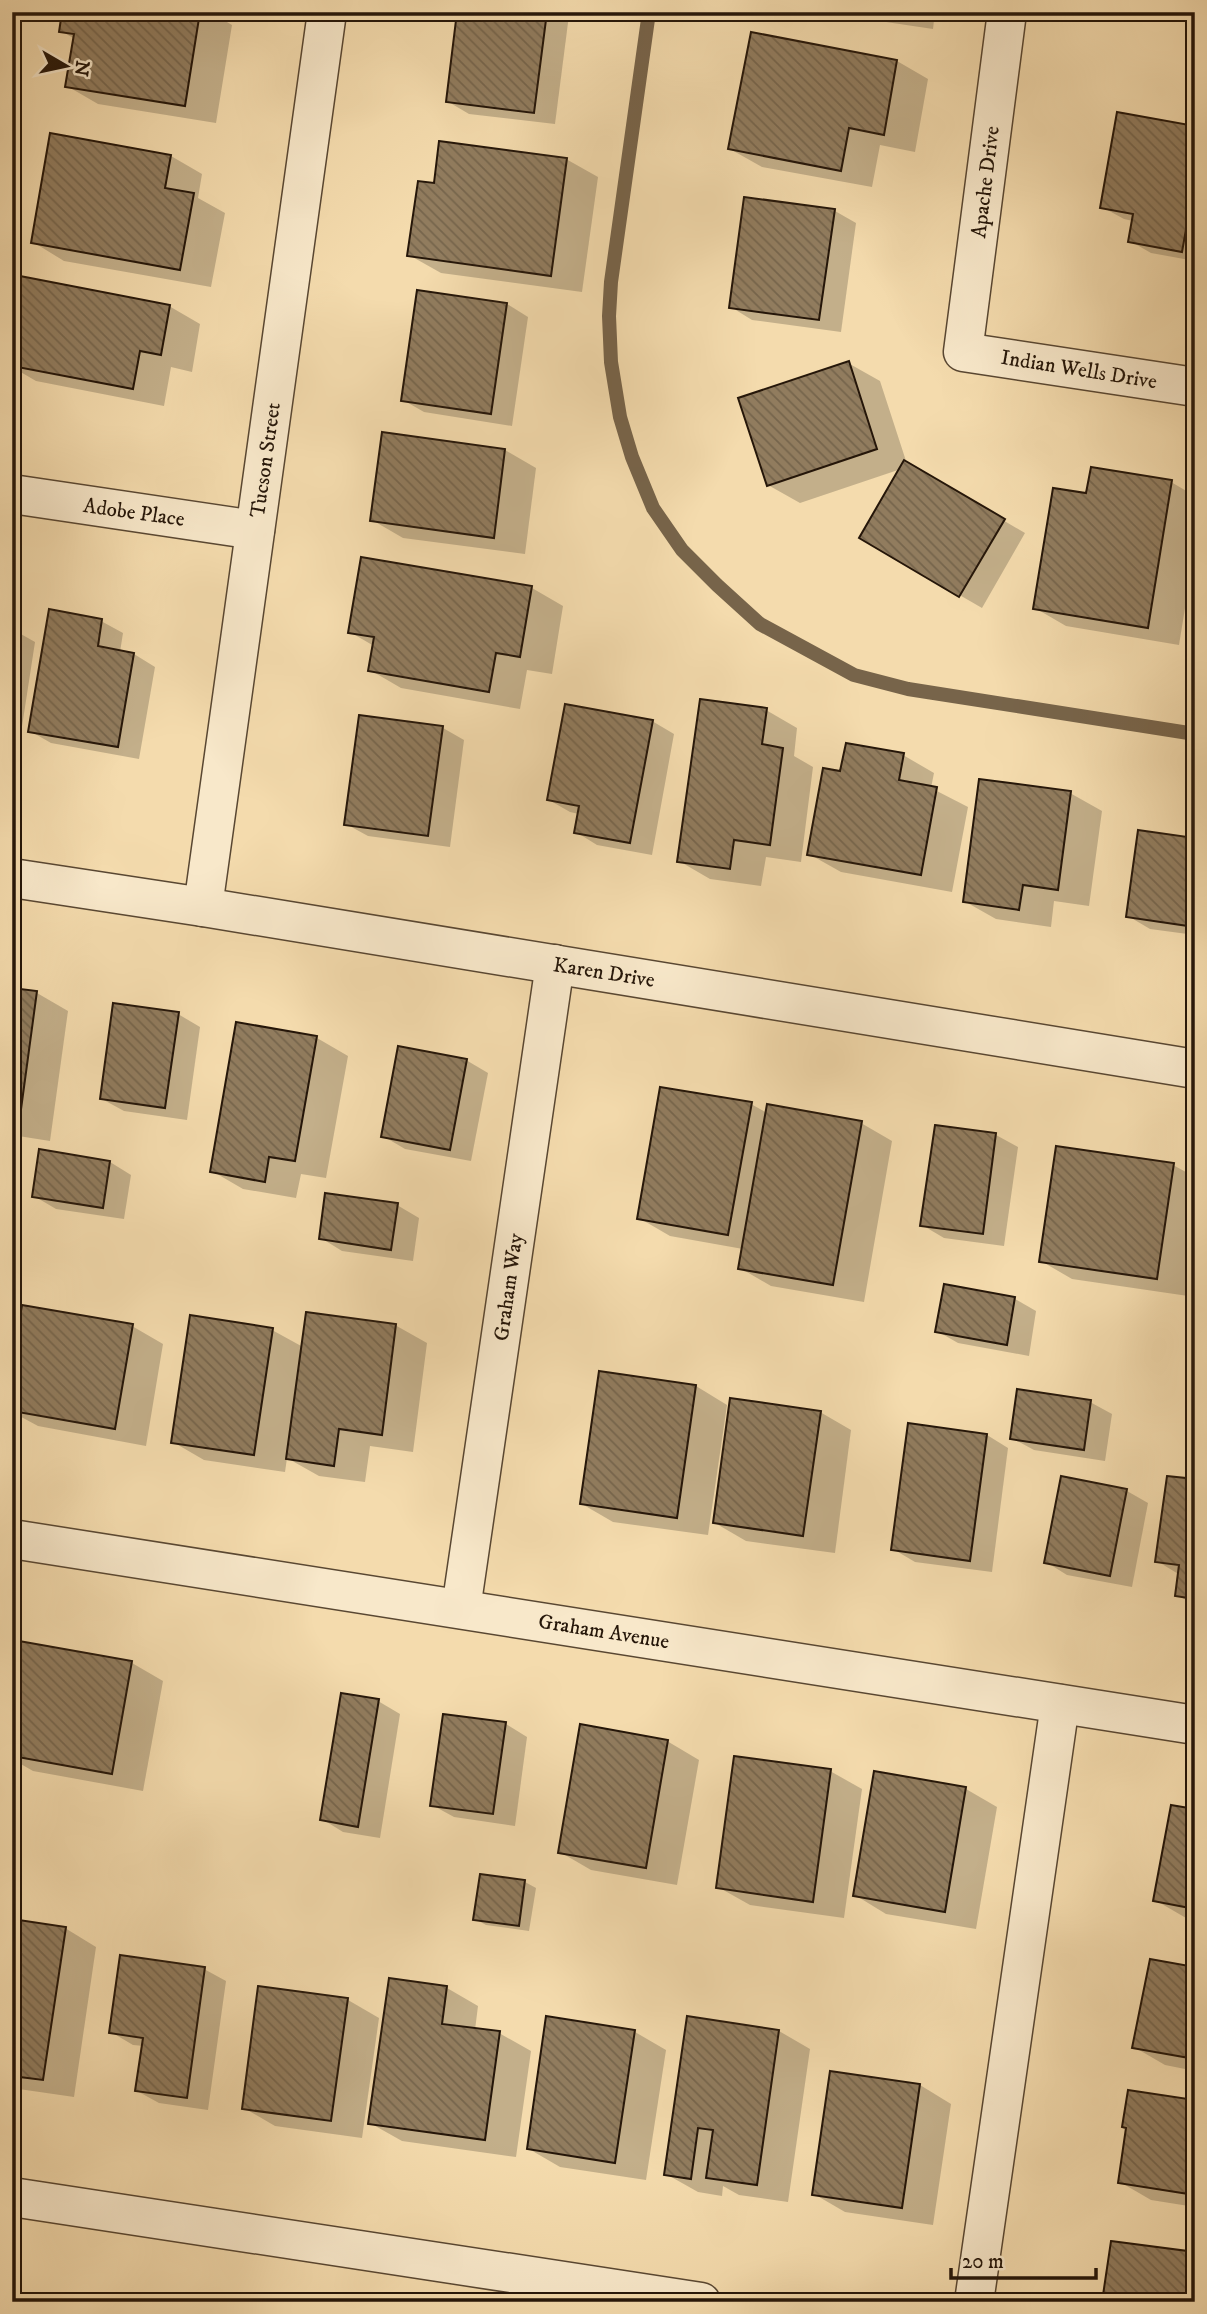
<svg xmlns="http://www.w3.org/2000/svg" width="1207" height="2314" font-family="'IM FELL DW Pica',serif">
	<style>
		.shadow { fill: #0003 }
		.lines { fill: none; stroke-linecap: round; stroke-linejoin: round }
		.stream { stroke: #77644a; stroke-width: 14 }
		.building { fill: url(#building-back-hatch); stroke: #251609; stroke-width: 2 }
		.minor-casing { stroke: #594732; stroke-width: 41 }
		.minor { stroke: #f8e8ca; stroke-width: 38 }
		.labels { text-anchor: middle; stroke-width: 5; stroke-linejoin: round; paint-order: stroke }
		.street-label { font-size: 21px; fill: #251609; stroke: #f8e8ca }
	</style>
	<defs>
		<pattern id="building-back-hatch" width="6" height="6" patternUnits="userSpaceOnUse" patternTransform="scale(1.75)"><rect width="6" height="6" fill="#917c5e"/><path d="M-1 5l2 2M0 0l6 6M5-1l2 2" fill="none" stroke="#76654c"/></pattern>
	</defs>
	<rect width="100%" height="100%" fill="#f4dbad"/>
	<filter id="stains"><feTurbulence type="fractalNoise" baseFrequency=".00286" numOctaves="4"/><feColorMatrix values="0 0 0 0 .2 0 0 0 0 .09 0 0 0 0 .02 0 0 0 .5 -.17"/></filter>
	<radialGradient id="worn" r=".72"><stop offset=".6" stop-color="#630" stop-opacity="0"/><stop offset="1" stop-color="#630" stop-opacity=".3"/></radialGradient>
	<!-- shadow -->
	<g class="shadow">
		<path d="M 64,12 L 210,12 L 232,25 L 216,123 L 98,104 L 67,86 L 75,39 L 61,31 Z"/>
		<path d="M 459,12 L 564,12 L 569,15 L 555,124 L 469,114 L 447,101 Z"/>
		<path d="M 819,12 L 935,12 L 933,29 Z"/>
		<path d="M 897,61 L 928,79 L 915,152 L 880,145 L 872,187 L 762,167 L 730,149 Z"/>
		<path d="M 1195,128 L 1195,261 L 1151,253 L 1130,241 L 1133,221 L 1124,219 L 1102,207 Z"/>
		<path d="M 52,135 L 171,156 L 202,174 L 198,198 L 225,213 L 211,287 L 64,261 L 33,242 Z"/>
		<path d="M 566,159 L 598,177 L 582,292 L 441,273 L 409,255 L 435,185 Z"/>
		<path d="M 835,211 L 856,223 L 841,332 L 752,320 L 731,307 Z"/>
		<path d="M 507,304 L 528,317 L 512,426 L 424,412 L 403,400 Z"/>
		<path d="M 169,306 L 200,324 L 192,372 L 171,367 L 164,406 L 36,381 L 12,367 L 12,325 Z"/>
		<path d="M 848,363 L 880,381 L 907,464 L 1025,533 L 982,608 L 861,538 L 901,469 L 800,503 L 768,485 Z"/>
		<path d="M 505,450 L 536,468 L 525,554 L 403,538 L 372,520 Z"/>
		<path d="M 1171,482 L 1195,496 L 1195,547 L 1179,645 L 1066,626 L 1035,608 Z"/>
		<path d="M 363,559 L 532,588 L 563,606 L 552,674 L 527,670 L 520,709 L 401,688 L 370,670 L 374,646 L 350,632 Z"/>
		<path d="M 101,621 L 123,633 L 120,652 L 134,654 L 155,667 L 139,759 L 51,743 L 30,731 Z"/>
		<path d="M 12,629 L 35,642 L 17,759 L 12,758 Z"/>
		<path d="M 766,710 L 797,728 L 794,756 L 813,767 L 801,862 L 766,857 L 761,886 L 710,879 L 679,861 Z"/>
		<path d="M 652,721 L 674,734 L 652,855 L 597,845 L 576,832 L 579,814 L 570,812 L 549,800 Z"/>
		<path d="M 443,728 L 464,740 L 450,847 L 368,836 L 346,824 Z"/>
		<path d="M 903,755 L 934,773 L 931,788 L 968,807 L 952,892 L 841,872 L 809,854 L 842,773 Z"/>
		<path d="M 1070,793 L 1102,811 L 1089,906 L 1054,901 L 1051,927 L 996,919 L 964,901 Z"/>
		<path d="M 1195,840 L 1195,935 L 1150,929 L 1128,916 Z"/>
		<path d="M 12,990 L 37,993 L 68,1011 L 50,1141 L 12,1135 Z"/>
		<path d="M 178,1014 L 200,1027 L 187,1120 L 124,1111 L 102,1099 Z"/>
		<path d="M 317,1038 L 348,1056 L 326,1178 L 301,1174 L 296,1198 L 243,1189 L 212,1171 Z"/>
		<path d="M 466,1060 L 488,1073 L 471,1161 L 405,1149 L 383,1136 Z"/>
		<path d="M 751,1104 L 767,1113 L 861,1123 L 892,1141 L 864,1302 L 771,1286 L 740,1268 L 743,1249 L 670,1236 L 639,1218 Z"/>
		<path d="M 936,1127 L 996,1135 L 1018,1147 L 1004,1246 L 944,1238 L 922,1225 Z"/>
		<path d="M 110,1162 L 131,1175 L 124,1219 L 56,1209 L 34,1196 Z"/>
		<path d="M 1173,1165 L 1195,1177 L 1195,1252 L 1188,1296 L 1072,1279 L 1041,1261 Z"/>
		<path d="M 397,1205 L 419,1218 L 413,1261 L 342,1251 L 321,1238 Z"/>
		<path d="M 945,1286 L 1015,1299 L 1036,1311 L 1029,1356 L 958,1343 L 937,1331 Z"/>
		<path d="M 12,1297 L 22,1302 L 21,1307 L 132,1326 L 163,1344 L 146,1446 L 38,1426 L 12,1412 Z"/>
		<path d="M 395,1325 L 427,1343 L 413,1452 L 370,1446 L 365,1482 L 319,1476 L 287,1458 L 285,1472 L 204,1460 L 173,1442 L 272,1330 L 303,1347 Z"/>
		<path d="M 600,1373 L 696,1386 L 727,1405 L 708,1535 L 613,1522 L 582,1504 Z"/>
		<path d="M 1090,1402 L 1112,1414 L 1105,1461 L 1034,1450 L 1012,1438 Z"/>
		<path d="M 820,1412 L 851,1430 L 835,1553 L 746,1541 L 715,1523 Z"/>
		<path d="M 987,1435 L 1008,1448 L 992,1572 L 915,1562 L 893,1549 Z"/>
		<path d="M 1062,1478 L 1127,1491 L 1148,1503 L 1132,1587 L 1067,1575 L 1046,1562 Z"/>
		<path d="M 1195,1481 L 1195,1605 L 1177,1595 L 1180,1575 L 1157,1561 Z"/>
		<path d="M 21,1643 L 132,1663 L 163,1681 L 143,1791 L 33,1771 L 12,1759 L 12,1693 Z"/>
		<path d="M 378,1701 L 400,1714 L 380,1838 L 343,1832 L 322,1819 Z"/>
		<path d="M 445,1716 L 506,1724 L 527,1737 L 515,1826 L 454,1817 L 432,1805 Z"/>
		<path d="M 667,1741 L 699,1760 L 677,1885 L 591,1870 L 560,1852 Z"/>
		<path d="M 830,1771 L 862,1789 L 844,1918 L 750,1905 L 718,1887 Z"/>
		<path d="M 876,1773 L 966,1789 L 997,1807 L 976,1929 L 886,1914 L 855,1895 Z"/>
		<path d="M 1195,1811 L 1195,1920 L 1186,1918 L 1155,1900 Z"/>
		<path d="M 481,1876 L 525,1882 L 536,1888 L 529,1931 L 486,1925 L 475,1919 Z"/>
		<path d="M 12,1921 L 65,1928 L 96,1947 L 74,2097 L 12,2088 Z"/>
		<path d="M 1195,1968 L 1195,2071 L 1165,2065 L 1134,2047 Z"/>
		<path d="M 204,1969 L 226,1981 L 208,2110 L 159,2103 L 137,2091 L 144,2046 L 133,2045 L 111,2032 Z"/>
		<path d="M 390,1980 L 447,1988 L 478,2006 L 475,2030 L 499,2033 L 531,2051 L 516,2157 L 402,2141 L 370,2123 Z"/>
		<path d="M 348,2000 L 379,2018 L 362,2138 L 275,2126 L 244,2108 Z"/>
		<path d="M 689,2018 L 779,2031 L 810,2049 L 788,2202 L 739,2195 L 723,2186 L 722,2196 L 698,2192 L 666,2174 Z"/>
		<path d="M 635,2032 L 666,2050 L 646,2180 L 560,2167 L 529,2149 Z"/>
		<path d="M 920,2085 L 951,2104 L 933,2225 L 845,2212 L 814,2194 Z"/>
		<path d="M 1195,2102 L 1195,2207 L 1151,2200 L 1120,2182 Z"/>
	</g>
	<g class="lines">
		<!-- stream -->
		<path class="stream" d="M 649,12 L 611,282 L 609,316 L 611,362 L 620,417 L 632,457 L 653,508 L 682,550 L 717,585 L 760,624 L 854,675 L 908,689 L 1195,734"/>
	</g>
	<!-- building -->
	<g class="building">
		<path d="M 62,12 L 200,12 L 185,106 L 65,87 L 74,34 L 59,32 Z"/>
		<path d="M 457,12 L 547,12 L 534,113 L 446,102 Z"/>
		<path d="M 751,32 L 897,60 L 884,135 L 849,128 L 841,171 L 728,149 Z"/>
		<path d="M 1117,112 L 1195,126 L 1195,179 L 1182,252 L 1128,242 L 1133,214 L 1100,208 Z"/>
		<path d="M 50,133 L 171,155 L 165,188 L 194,193 L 180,270 L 31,243 Z"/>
		<path d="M 439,141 L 567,158 L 551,276 L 407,256 L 418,181 L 434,183 Z"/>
		<path d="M 744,197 L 835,209 L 819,320 L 729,308 Z"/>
		<path d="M 20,276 L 170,305 L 161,355 L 140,351 L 133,389 L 12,366 L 12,316 Z"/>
		<path d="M 417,290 L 507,303 L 491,414 L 401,401 Z"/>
		<path d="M 849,361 L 877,449 L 767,486 L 738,398 Z"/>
		<path d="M 382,432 L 505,449 L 494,538 L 370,521 Z"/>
		<path d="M 904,460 L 1005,519 L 959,597 L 859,538 Z"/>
		<path d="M 1091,467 L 1172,480 L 1148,628 L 1033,609 L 1053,488 L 1086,493 Z"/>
		<path d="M 361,557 L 532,586 L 520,657 L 496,653 L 489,692 L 368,671 L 374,637 L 348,633 Z"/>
		<path d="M 49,609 L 102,619 L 98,646 L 134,653 L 118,747 L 28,732 Z"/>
		<path d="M 700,699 L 767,708 L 762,744 L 783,748 L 770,845 L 734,840 L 730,869 L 677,862 Z"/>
		<path d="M 565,704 L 653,720 L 630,843 L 574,833 L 579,806 L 547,800 Z"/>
		<path d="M 359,715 L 443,726 L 428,836 L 344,825 Z"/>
		<path d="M 846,743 L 904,753 L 899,780 L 937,787 L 921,875 L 807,855 L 823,768 L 840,771 Z"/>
		<path d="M 979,779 L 1071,791 L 1058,890 L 1023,885 L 1019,910 L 963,902 Z"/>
		<path d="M 1138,830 L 1195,838 L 1195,927 L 1126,917 Z"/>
		<path d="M 12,988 L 37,991 L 19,1124 L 12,1123 Z"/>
		<path d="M 113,1003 L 179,1012 L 165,1108 L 100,1099 Z"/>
		<path d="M 236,1022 L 317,1036 L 295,1161 L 269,1157 L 265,1182 L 210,1172 Z"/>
		<path d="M 398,1046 L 467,1059 L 450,1150 L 381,1137 Z"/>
		<path d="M 660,1087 L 752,1102 L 728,1235 L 637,1219 Z"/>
		<path d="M 767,1104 L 862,1121 L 833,1285 L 738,1269 Z"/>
		<path d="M 935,1125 L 996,1133 L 983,1234 L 920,1226 Z"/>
		<path d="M 1056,1146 L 1174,1163 L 1157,1279 L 1039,1262 Z"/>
		<path d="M 39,1149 L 110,1161 L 103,1208 L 32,1197 Z"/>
		<path d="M 325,1193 L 398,1203 L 391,1250 L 319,1239 Z"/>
		<path d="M 944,1284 L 1015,1297 L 1007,1345 L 935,1332 Z"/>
		<path d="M 22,1305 L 133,1324 L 115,1429 L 12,1411 L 12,1363 Z"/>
		<path d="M 306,1312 L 396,1324 L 382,1435 L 339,1429 L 334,1466 L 286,1459 Z"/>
		<path d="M 190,1315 L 273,1328 L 254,1455 L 171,1443 Z"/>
		<path d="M 599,1371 L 696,1385 L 677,1518 L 580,1504 Z"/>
		<path d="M 1017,1389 L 1091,1400 L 1084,1450 L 1010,1439 Z"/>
		<path d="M 730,1398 L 821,1411 L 803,1536 L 713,1523 Z"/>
		<path d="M 908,1423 L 987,1434 L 970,1561 L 891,1550 Z"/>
		<path d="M 1061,1476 L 1127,1489 L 1110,1576 L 1044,1563 Z"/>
		<path d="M 1167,1476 L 1195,1479 L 1195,1599 L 1175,1596 L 1179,1565 L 1155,1562 Z"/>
		<path d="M 19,1641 L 132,1661 L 112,1774 L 12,1756 L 12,1682 Z"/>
		<path d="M 341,1693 L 379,1699 L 358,1827 L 320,1820 Z"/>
		<path d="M 443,1714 L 506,1722 L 493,1814 L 430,1806 Z"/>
		<path d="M 580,1724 L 668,1740 L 646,1868 L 558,1853 Z"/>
		<path d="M 734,1756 L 831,1769 L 813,1902 L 716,1888 Z"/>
		<path d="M 874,1771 L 966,1787 L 945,1912 L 853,1896 Z"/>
		<path d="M 1171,1805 L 1195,1809 L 1195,1909 L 1153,1901 Z"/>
		<path d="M 480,1874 L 525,1880 L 519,1926 L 473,1920 Z"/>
		<path d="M 12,1919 L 66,1927 L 43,2080 L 12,2076 Z"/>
		<path d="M 120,1955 L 205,1967 L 187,2098 L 135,2091 L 143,2038 L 109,2033 Z"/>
		<path d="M 1150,1959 L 1195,1967 L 1195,2059 L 1132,2048 Z"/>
		<path d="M 389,1978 L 447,1986 L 442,2024 L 500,2031 L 485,2140 L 368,2124 Z"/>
		<path d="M 258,1986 L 348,1998 L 331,2121 L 242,2109 Z"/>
		<path d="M 546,2016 L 635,2030 L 615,2163 L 527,2149 Z"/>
		<path d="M 687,2016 L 779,2030 L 757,2185 L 706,2178 L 713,2130 L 698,2128 L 691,2179 L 664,2175 Z"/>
		<path d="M 830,2071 L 920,2084 L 902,2208 L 812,2195 Z"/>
		<path d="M 1128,2090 L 1195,2100 L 1195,2195 L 1118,2183 L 1126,2128 L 1122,2127 Z"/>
		<path d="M 1111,2241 L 1195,2252 L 1195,2302 L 1102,2302 Z"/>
	</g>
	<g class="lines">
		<!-- minor casing -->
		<g class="minor-casing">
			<g id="minor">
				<path d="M 1007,12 L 963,352 L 1195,387"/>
				<path d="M 12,494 L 255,530"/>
				<path d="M 12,878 L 203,907 L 1195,1069"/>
				<path d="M 203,907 L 327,12"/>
				<path d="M 12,1539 L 1195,1725"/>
				<path d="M 461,1609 L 555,964"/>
				<path d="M 12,2197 L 701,2302"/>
				<path d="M 974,2302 L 1060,1704"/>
			</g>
		</g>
		<!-- minor -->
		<use href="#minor" class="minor"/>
	</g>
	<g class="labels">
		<!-- street labels -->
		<g class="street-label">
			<text transform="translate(985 182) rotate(-83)" y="7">Apache Drive</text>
			<text transform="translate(1079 369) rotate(9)" y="7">Indian Wells Drive</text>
			<text transform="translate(265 460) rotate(-82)" y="7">Tucson Street</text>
			<text transform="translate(134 512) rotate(8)" y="7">Adobe Place</text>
			<text transform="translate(604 972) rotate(9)" y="7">Karen Drive</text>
			<text transform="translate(508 1287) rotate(-82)" y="7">Graham Way</text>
			<text transform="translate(604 1631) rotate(9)" y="7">Graham Avenue</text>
		</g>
	</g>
	<!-- margin -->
	<rect width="1207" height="2314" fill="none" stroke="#f4dbad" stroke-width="42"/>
	<rect x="14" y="14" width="1179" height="2286" fill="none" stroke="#251609" stroke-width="3.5"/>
	<rect x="21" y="21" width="1165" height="2272" fill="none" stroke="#251609" stroke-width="2"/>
	<!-- north arrow -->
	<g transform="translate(66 66) rotate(99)" stroke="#f8e8ca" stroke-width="5" paint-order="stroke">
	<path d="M0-5L12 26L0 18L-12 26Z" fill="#251609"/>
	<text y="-10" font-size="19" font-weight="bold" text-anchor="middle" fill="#251609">N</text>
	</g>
	<!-- scale -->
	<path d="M951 2268v10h145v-10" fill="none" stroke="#251609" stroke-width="3.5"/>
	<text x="962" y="2268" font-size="21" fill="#251609" stroke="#f8e8ca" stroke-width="5" paint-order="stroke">20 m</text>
	<rect width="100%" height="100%" filter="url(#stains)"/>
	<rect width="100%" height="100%" fill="url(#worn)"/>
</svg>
